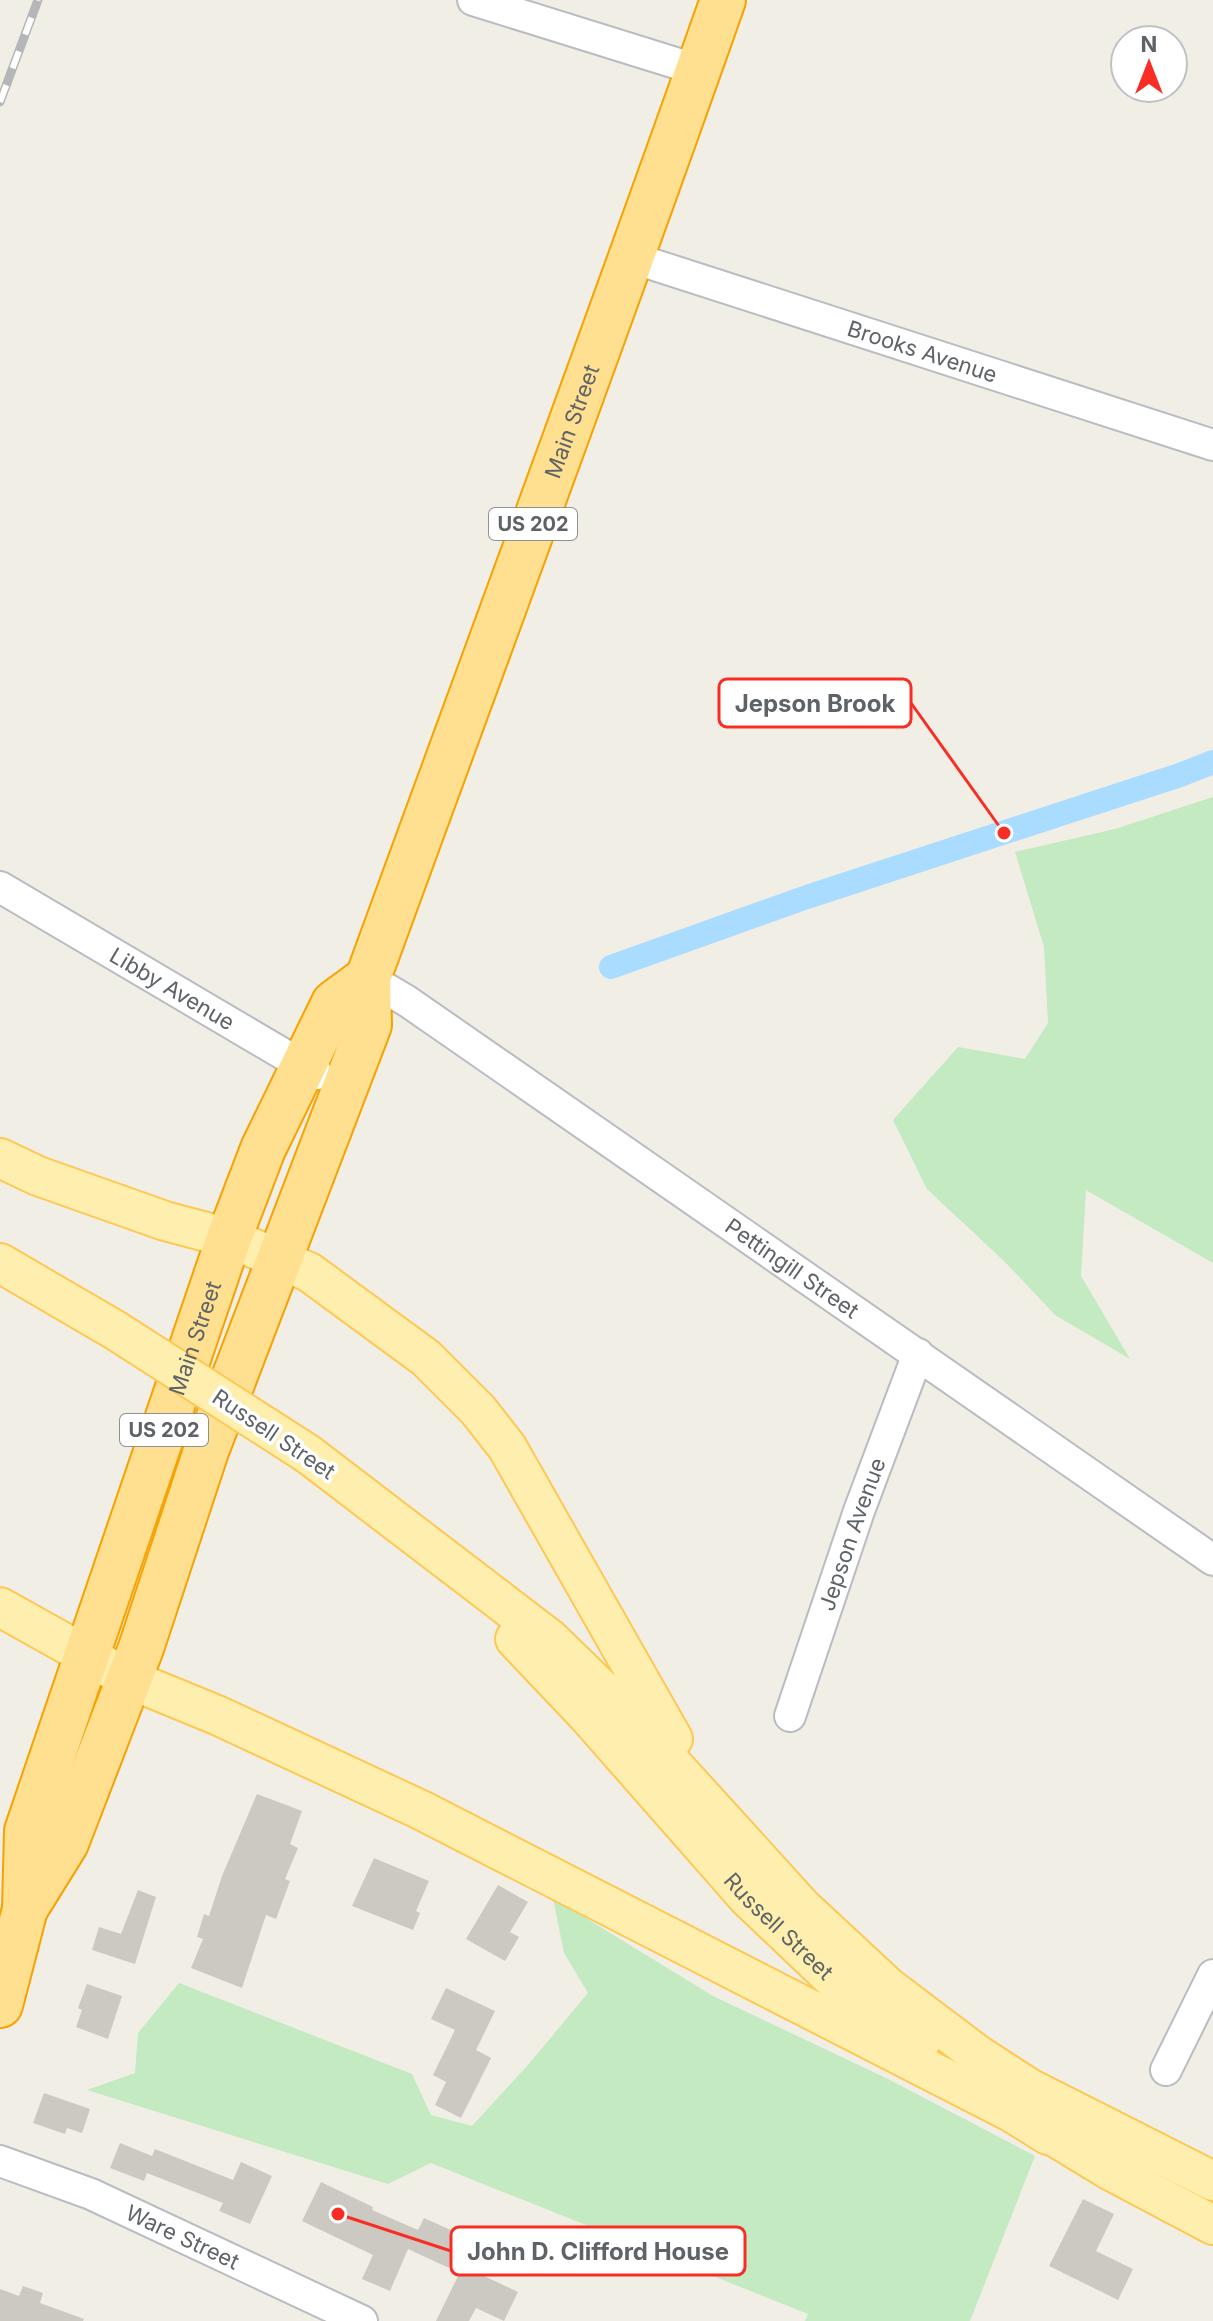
<svg xmlns="http://www.w3.org/2000/svg" width="1213" height="2321" font-family="Inter,sans-serif">
	<style>
		.green { fill: #c3eac1 }
		.lines { fill: none; stroke-linecap: round; stroke-linejoin: round }
		.canal { stroke: #a9dcff; stroke-width: 24 }
		.building { fill: #ccc9c3 }
		.minor-casing { stroke: #b9bcc1; stroke-width: 34 }
		.major-casing { stroke: #fec853; stroke-width: 42 }
		.highway-casing { stroke: #f8a200; stroke-width: 48 }
		.minor { stroke: #fff; stroke-width: 30 }
		.major { stroke: #ffefae; stroke-width: 38 }
		.highway { stroke: #ffdf90; stroke-width: 44 }
		.rail-casing { stroke: #b5b6b7; stroke-width: 9 }
		.rail { stroke: #fff; stroke-width: 6; stroke-dasharray: 18; stroke-linecap: butt }
		.major-bridge-casing { stroke: #fec853; stroke-width: 42; stroke-linecap: butt }
		.major-bridge { stroke: #ffefae; stroke-width: 38 }
		.labels { text-anchor: middle; stroke-width: 7; stroke-linejoin: round; paint-order: stroke }
		.shield { fill: #fff; stroke: #8e9295; stroke-width: 2 }
		.shield-label { font-size: 20px; font-weight: bold; fill: #5e6368 }
		.street-label { font-size: 22px; fill: #5e6368; stroke: #fff }
		.leader { fill: none; stroke: #f82e25; stroke-width: 3 }
		.callout-dot { fill: #f82e25; stroke: #fff; stroke-width: 3 }
		.callout { fill: #fff; stroke: #f82e25; stroke-width: 3 }
		.callout-label { font-size: 24px; text-anchor: middle; font-weight: bold; fill: #5e6368 }
	</style>
	<rect width="100%" height="100%" fill="#f1eee6"/>
	<!-- green -->
	<g class="green">
		<path d="M 1213,797 L 1213,1263 L 1086,1190 L 1081,1276 L 1130,1359 L 1055,1315 L 1006,1263 L 927,1189 L 893,1120 L 958,1047 L 1025,1059 L 1048,1023 L 1044,947 L 1015,852 L 1115,829 Z"/>
		<path d="M 553,1898 L 713,1996 L 888,2079 L 1035,2156 L 970,2321 L 805,2321 L 808,2314 L 431,2163 L 388,2184 L 87,2090 L 135,2073 L 138,2033 L 179,1983 L 412,2074 L 431,2115 L 472,2126 L 528,2065 L 588,1993 L 564,1953 Z"/>
	</g>
	<g class="lines">
		<!-- canal -->
		<path class="canal" d="M 611,967 L 807,897 L 1180,775 L 1213,762"/>
	</g>
	<!-- building -->
	<g class="building">
		<path d="M 257,1794 L 302,1811 L 290,1844 L 298,1848 L 285,1879 L 290,1881 L 276,1919 L 266,1915 L 242,1988 L 191,1968 L 203,1939 L 197,1937 L 204,1914 L 209,1916 L 222,1876 Z"/>
		<path d="M 374,1858 L 429,1881 L 416,1911 L 420,1913 L 413,1930 L 352,1906 Z"/>
		<path d="M 498,1885 L 528,1902 L 510,1932 L 519,1937 L 505,1961 L 466,1939 Z"/>
		<path d="M 138,1890 L 156,1897 L 135,1964 L 92,1950 L 99,1927 L 121,1934 Z"/>
		<path d="M 87,1984 L 122,1996 L 108,2039 L 76,2027 L 82,2010 L 78,2008 Z"/>
		<path d="M 446,1988 L 495,2011 L 476,2050 L 491,2058 L 461,2118 L 435,2105 L 446,2082 L 433,2075 L 455,2030 L 431,2019 Z"/>
		<path d="M 44,2093 L 90,2109 L 82,2133 L 67,2128 L 65,2134 L 33,2123 Z"/>
		<path d="M 120,2143 L 152,2156 L 155,2149 L 233,2180 L 241,2162 L 272,2176 L 250,2224 L 219,2211 L 223,2203 L 147,2173 L 144,2181 L 110,2168 Z"/>
		<path d="M 321,2182 L 373,2207 L 372,2210 L 418,2230 L 424,2218 L 464,2236 L 449,2268 L 408,2249 L 390,2291 L 362,2279 L 373,2255 L 302,2221 Z"/>
		<path d="M 1083,2199 L 1114,2214 L 1096,2251 L 1133,2269 L 1118,2300 L 1049,2266 Z"/>
		<path d="M 463,2266 L 518,2292 L 504,2321 L 476,2308 L 469,2321 L 436,2321 Z"/>
		<path d="M 23,2286 L 43,2293 L 40,2303 L 84,2319 L 83,2321 L 0,2321 L 0,2289 L 19,2296 Z"/>
	</g>
	<g class="lines">
		<!-- minor casing -->
		<g class="minor-casing">
			<g id="minor">
				<path d="M 473,0 L 698,70"/>
				<path id="s1" d="M 633,258 L 1213,445"/>
				<path id="s2" d="M 0,887 L 317,1074"/>
				<path id="s3" d="M 368,978 L 407,1001 L 1213,1560"/>
				<path id="s4" d="M 790,1716 L 859,1511 L 918,1354"/>
				<path d="M 1166,2070 L 1213,1975"/>
				<path id="s5" d="M 0,2161 L 91,2194 L 362,2321"/>
			</g>
		</g>
		<!-- major casing -->
		<g class="major-casing">
			<g id="major">
				<path d="M 0,1158 L 38,1176 L 165,1221 L 229,1238 L 309,1272 L 426,1358 L 478,1410 L 507,1447 L 673,1739"/>
				<path d="M 0,1263 L 115,1330"/>
				<path d="M 308,1454 L 550,1639 L 624,1711 L 803,1908 L 888,1987 L 978,2055 L 1029,2088 L 1213,2181"/>
				<path d="M 0,1607 L 129,1679 L 219,1716 L 421,1810 L 1011,2112 L 1048,2135"/>
				<path id="s6" d="M 515,1639 L 588,1716 L 747,1897 L 850,1995 L 920,2043"/>
				<path d="M 1029,2121 L 1111,2171 L 1213,2225"/>
			</g>
		</g>
		<!-- highway casing -->
		<g class="highway-casing">
			<g id="highway">
				<path id="s7" d="M 25,1909 L 66,1843 L 141,1648 L 206,1451 L 369,1025 L 368,978 C 487,652 608,327 723,0"/>
				<path id="s8" d="M 0,2005 L 25,1909 L 27,1831 L 229,1238 L 263,1149 L 334,1003 L 368,978"/>
			</g>
		</g>
		<!-- minor -->
		<use href="#minor" class="minor"/>
		<!-- major -->
		<use href="#major" class="major"/>
		<!-- highway -->
		<use href="#highway" class="highway"/>
		<!-- rail casing -->
		<g class="rail-casing">
			<path id="rail" d="M 0,102 L 38,0"/>
		</g>
		<!-- rail -->
		<use href="#rail" class="rail"/>
		<!-- major-bridge casing -->
		<g class="major-bridge-casing">
			<path id="major-bridge" d="M 115,1330 L 308,1454"/>
		</g>
		<!-- major-bridge -->
		<use href="#major-bridge" class="major-bridge"/>
	</g>
	<g class="labels">
		<!-- shield labels -->
		<g class="shield">
			<rect x="489" y="508" width="88" height="32" rx="6"/>
			<rect x="120" y="1414" width="88" height="32" rx="6"/>
		</g>
		<g class="shield-label">
			<text x="533" y="531">US 202</text>
			<text x="164" y="1437">US 202</text>
		</g>
		<!-- street labels -->
		<g class="street-label">
			<text dy="8" stroke="none"><textPath href="#s1" startOffset="304">Brooks Avenue</textPath></text>
			<text dy="8" stroke="none"><textPath href="#s7" startOffset="1590">Main Street</textPath></text>
			<text dy="8" stroke="none"><textPath href="#s2" startOffset="200">Libby Avenue</textPath></text>
			<text dy="8" stroke="none"><textPath href="#s3" startOffset="514">Pettingill Street</textPath></text>
			<text dy="8" stroke="none"><textPath href="#s8" startOffset="698">Main Street</textPath></text>
			<text transform="translate(274 1434) rotate(34)" y="8">Russell Street</text>
			<text dy="8" stroke="none"><textPath href="#s4" startOffset="192">Jepson Avenue</textPath></text>
			<text dy="8" stroke="none"><textPath href="#s6" startOffset="390">Russell Street</textPath></text>
			<text dy="8" stroke="none"><textPath href="#s5" startOffset="198">Ware Street</textPath></text>
		</g>
	</g>
	<!-- callouts -->
	<path class="leader" d="M1004 833L911 703M338 2214L451 2251"/>
	<g class="callout-dot">
		<circle cx="1004" cy="833" r="8"/>
		<circle cx="338" cy="2214" r="8"/>
	</g>
	<g class="callout">
		<rect x="719" y="679" width="192" height="48" rx="8"/>
		<rect x="451" y="2227" width="294" height="48" rx="8"/>
	</g>
	<g class="callout-label">
		<text x="815" y="712">Jepson Brook</text>
		<text x="598" y="2260">John D. Clifford House</text>
	</g>
	<!-- north arrow -->
	<g transform="translate(1149 64)"><circle r="38" fill="#ffffff" stroke="#bfc1c3" stroke-width="2"/>
	<path d="M0-6L14 30L0 20L-14 30Z" fill="#f82e25"/>
	<text y="-12" font-size="22" font-weight="bold" text-anchor="middle" fill="#5e6368">N</text>
	</g>
</svg>
